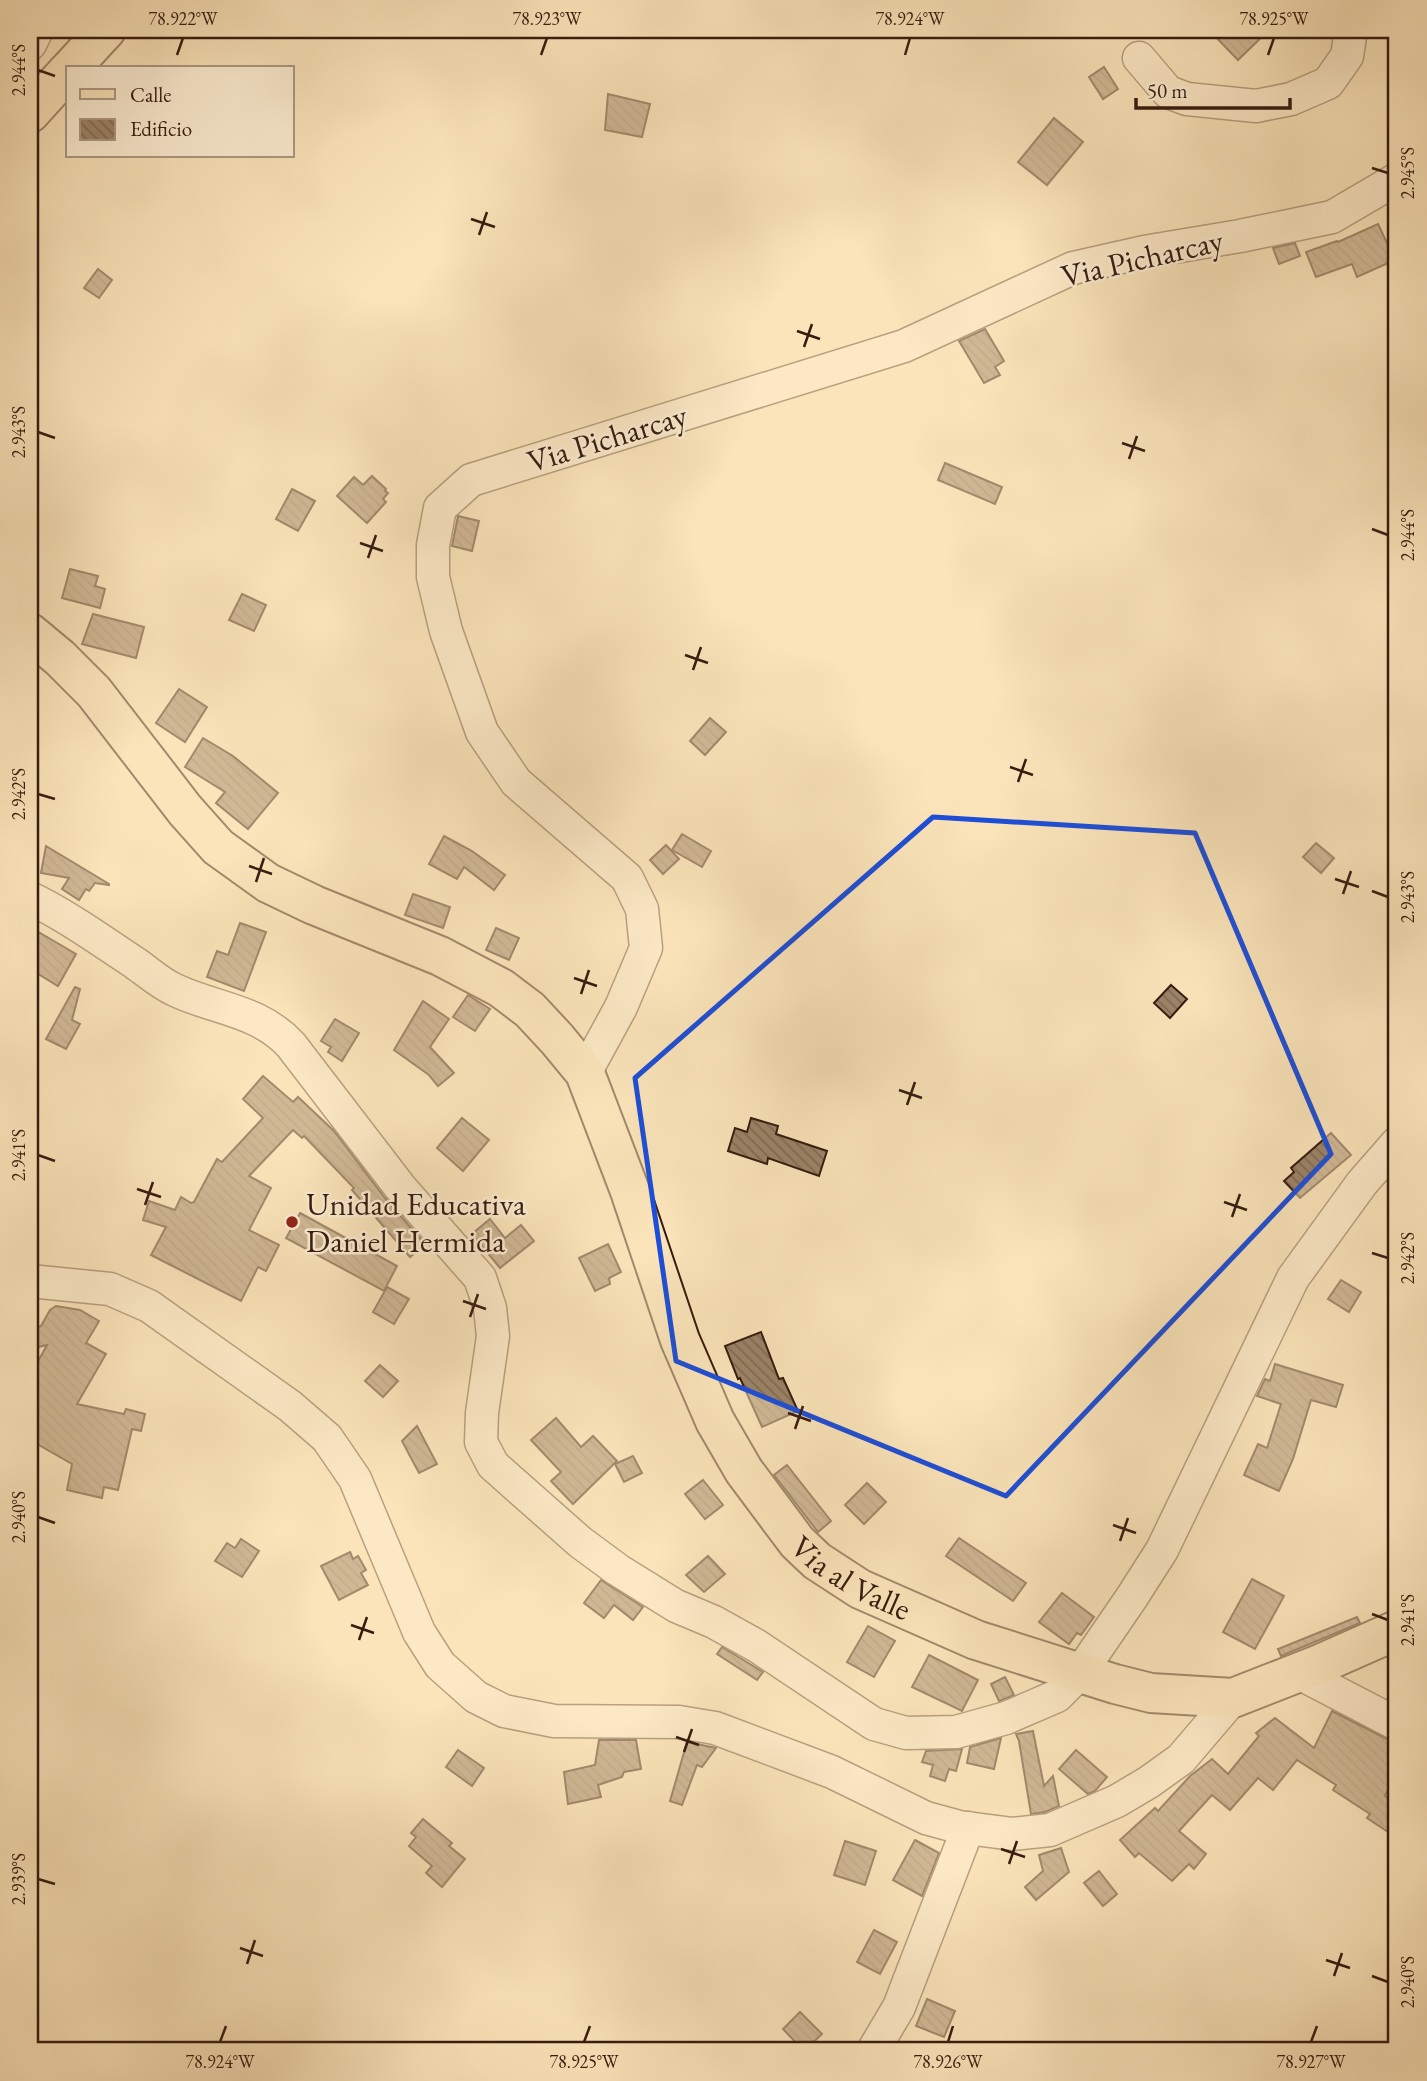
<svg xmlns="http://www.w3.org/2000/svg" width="1427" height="2081" font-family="'EB Garamond',serif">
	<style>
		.building { fill: url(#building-back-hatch); stroke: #361c10; stroke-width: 2 }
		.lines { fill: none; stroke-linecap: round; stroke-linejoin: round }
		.minor-casing { stroke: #674e3a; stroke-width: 35 }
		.major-casing { stroke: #361c10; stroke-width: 42 }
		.minor { stroke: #fcedd2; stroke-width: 32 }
		.major { stroke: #fbe4ba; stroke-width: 38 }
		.marked { fill: none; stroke: #1d4ed8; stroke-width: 5; stroke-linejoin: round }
		.ticks { fill: none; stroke: #361c10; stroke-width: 2.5 }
		.poi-dot { fill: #8f2418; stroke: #fcedd2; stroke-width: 2.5 }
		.labels { text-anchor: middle; stroke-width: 5; stroke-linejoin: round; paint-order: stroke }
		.street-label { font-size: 32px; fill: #361c10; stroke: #fcedd2 }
		.poi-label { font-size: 32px; fill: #361c10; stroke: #fcedd2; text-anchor: start }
		.neatline { fill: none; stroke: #361c10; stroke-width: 2.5 }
		.ticks-label { font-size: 18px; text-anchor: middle; fill: #361c10 }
	</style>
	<defs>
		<pattern id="building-back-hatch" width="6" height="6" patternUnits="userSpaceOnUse" patternTransform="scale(1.75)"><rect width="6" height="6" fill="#9c8468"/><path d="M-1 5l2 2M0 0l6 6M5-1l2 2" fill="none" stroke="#806b54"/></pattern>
	</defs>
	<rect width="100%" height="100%" fill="#fbe4ba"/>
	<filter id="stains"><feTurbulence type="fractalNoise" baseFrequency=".00286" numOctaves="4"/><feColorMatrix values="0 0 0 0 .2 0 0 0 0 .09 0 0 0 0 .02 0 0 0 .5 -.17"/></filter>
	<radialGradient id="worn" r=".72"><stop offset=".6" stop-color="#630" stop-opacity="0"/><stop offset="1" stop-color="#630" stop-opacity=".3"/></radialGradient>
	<!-- building -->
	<g class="building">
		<path d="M 1209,30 L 1269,30 L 1238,60 Z"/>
		<path d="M 1104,67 L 1118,89 L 1103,99 L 1089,77 Z"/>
		<path d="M 608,94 L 650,104 L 642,137 L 605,130 Z"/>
		<path d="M 1054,118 L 1083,142 L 1047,185 L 1018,162 Z"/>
		<path d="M 1378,224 L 1387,243 L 1397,235 L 1397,259 L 1357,277 L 1352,264 L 1316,277 L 1306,252 L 1337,241 L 1338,242 Z"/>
		<path d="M 1295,243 L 1300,256 L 1279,264 L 1273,248 Z"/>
		<path d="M 98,269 L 112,280 L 99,298 L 84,288 Z"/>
		<path d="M 985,329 L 1004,361 L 995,367 L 1000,375 L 984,383 L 959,341 Z"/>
		<path d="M 945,463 L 1002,487 L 995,504 L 938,480 Z"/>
		<path d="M 372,476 L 386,489 L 385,491 L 388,493 L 383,499 L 386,502 L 367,523 L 337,496 L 354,477 L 363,485 Z"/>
		<path d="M 292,489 L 315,501 L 298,531 L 276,519 Z"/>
		<path d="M 458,516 L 479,521 L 472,551 L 452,546 Z"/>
		<path d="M 70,569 L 98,576 L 95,586 L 105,589 L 100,608 L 62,598 Z"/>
		<path d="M 242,594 L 266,605 L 254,631 L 229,620 Z"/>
		<path d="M 93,614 L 144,627 L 136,658 L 82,644 Z"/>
		<path d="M 179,689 L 207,707 L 185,742 L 156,723 Z"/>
		<path d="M 710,718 L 726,732 L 705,755 L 690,741 Z"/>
		<path d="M 203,738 L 233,756 L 278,793 L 248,829 L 216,803 L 225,792 L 185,767 Z"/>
		<path d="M 682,834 L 711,851 L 702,867 L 672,850 Z"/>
		<path d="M 444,836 L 472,851 L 505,875 L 494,890 L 464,867 L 457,879 L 429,864 Z"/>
		<path d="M 1316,843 L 1334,858 L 1321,873 L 1303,857 Z"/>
		<path d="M 666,845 L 679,859 L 663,874 L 650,860 Z"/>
		<path d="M 46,846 L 109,884 L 109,885 L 95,883 L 89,891 L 86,889 L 79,900 L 62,889 L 69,878 L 41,873 Z"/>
		<path d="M 413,894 L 450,907 L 443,928 L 405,915 Z"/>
		<path d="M 240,923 L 266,932 L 244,991 L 207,977 L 217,951 L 228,955 Z"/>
		<path d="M 30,927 L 76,954 L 58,986 L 30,969 Z"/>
		<path d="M 496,928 L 519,938 L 509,960 L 486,950 Z"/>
		<path d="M 1171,985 L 1187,999 L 1170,1018 L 1154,1003 Z"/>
		<path d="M 75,987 L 80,989 L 72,1020 L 80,1024 L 66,1049 L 46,1039 Z"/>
		<path d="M 468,995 L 490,1009 L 475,1031 L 453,1017 Z"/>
		<path d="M 423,1001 L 449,1019 L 430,1047 L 454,1073 L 438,1086 L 429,1075 L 394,1050 Z"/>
		<path d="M 335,1019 L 359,1033 L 342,1061 L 328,1052 L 331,1047 L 321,1041 Z"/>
		<path d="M 263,1076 L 293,1102 L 298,1097 L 334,1131 L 385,1198 L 425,1244 L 410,1257 L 352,1190 L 354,1188 L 304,1136 L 302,1138 L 293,1130 L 249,1176 L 271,1188 L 249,1230 L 279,1245 L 266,1271 L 258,1267 L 241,1301 L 151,1255 L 166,1227 L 143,1220 L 149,1201 L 175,1210 L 181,1197 L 191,1203 L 194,1202 L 217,1159 L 222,1162 L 263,1118 L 243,1099 Z"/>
		<path d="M 462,1118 L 489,1140 L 463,1171 L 437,1148 Z"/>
		<path d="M 751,1118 L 778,1126 L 776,1134 L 827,1151 L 819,1176 L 768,1158 L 767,1164 L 728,1151 L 735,1128 L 747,1132 Z"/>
		<path d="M 1331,1133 L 1351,1155 L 1300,1198 L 1284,1181 L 1294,1172 L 1291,1168 Z"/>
		<path d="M 300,1213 L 397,1266 L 384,1291 L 286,1238 Z"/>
		<path d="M 490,1219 L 505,1238 L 521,1225 L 534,1241 L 500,1268 L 472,1234 Z"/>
		<path d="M 608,1244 L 621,1272 L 609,1278 L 610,1284 L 595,1291 L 579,1258 Z"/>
		<path d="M 1341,1280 L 1361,1292 L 1349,1312 L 1328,1299 Z"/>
		<path d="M 387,1287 L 409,1299 L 394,1324 L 373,1312 Z"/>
		<path d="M 56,1306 L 80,1310 L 99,1321 L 86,1343 L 106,1354 L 77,1404 L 124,1414 L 126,1409 L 145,1414 L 141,1431 L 132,1429 L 118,1490 L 104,1487 L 102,1498 L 67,1490 L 72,1464 L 30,1440 L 30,1376 L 47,1345 L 30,1349 L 30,1328 L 41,1326 L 50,1310 Z"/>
		<path d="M 761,1332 L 779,1379 L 783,1378 L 798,1411 L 762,1427 L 740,1378 L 738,1379 L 725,1346 Z"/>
		<path d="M 1275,1364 L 1343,1385 L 1336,1407 L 1311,1400 L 1293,1459 L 1279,1491 L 1244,1475 L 1258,1444 L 1267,1448 L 1281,1404 L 1257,1396 L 1265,1379 L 1270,1381 Z"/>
		<path d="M 380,1365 L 398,1381 L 383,1397 L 365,1381 Z"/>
		<path d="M 556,1418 L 581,1447 L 593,1436 L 617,1461 L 573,1504 L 551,1481 L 561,1472 L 531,1440 Z"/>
		<path d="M 417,1426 L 437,1464 L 419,1473 L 402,1441 Z"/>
		<path d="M 633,1456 L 642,1473 L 624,1482 L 615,1464 Z"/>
		<path d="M 787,1465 L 831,1521 L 818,1532 L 774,1475 Z"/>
		<path d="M 703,1480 L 723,1505 L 705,1519 L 685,1494 Z"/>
		<path d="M 867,1483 L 886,1502 L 864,1524 L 845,1505 Z"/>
		<path d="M 959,1538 L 1026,1583 L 1013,1601 L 946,1556 Z"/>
		<path d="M 241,1539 L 259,1551 L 242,1577 L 215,1561 L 227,1543 L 235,1548 Z"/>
		<path d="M 350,1552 L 353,1559 L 358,1556 L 366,1570 L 361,1573 L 368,1585 L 339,1600 L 321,1566 Z"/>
		<path d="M 708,1556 L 725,1574 L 704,1592 L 686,1575 Z"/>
		<path d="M 1252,1579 L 1284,1596 L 1255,1649 L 1223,1632 Z"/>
		<path d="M 601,1580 L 643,1607 L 633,1620 L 614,1605 L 604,1618 L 584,1603 Z"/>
		<path d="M 1062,1593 L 1094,1617 L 1081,1635 L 1077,1633 L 1069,1644 L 1039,1622 Z"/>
		<path d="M 1357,1617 L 1360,1623 L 1281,1656 L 1278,1649 Z"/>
		<path d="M 868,1626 L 895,1641 L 874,1677 L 847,1662 Z"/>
		<path d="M 722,1647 L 763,1672 L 757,1680 L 717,1654 Z"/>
		<path d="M 929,1655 L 978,1680 L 962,1711 L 912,1687 Z"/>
		<path d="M 1005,1677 L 1014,1695 L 999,1701 L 991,1684 Z"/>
		<path d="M 1332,1711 L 1389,1740 L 1397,1742 L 1397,1771 L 1385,1796 L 1397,1805 L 1397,1838 L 1367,1818 L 1370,1814 L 1333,1790 L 1336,1785 L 1297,1760 L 1273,1790 L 1258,1778 L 1230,1810 L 1212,1795 L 1179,1831 L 1206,1854 L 1194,1869 L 1189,1864 L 1172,1881 L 1139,1853 L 1135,1857 L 1120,1840 L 1155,1808 L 1158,1811 L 1190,1776 L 1212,1759 L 1228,1774 L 1259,1736 L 1256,1733 L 1275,1718 L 1314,1748 Z"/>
		<path d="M 1033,1731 L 1044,1786 L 1053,1776 L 1059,1806 L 1045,1812 L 1031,1814 L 1019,1741 L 1016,1734 Z"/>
		<path d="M 1001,1738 L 994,1769 L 967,1763 L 970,1747 Z"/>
		<path d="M 599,1740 L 636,1740 L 641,1769 L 624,1772 L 622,1777 L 598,1785 L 601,1797 L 568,1804 L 564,1772 L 595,1765 Z"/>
		<path d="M 687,1742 L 716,1748 L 702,1767 L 697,1765 L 682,1805 L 670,1801 Z"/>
		<path d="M 962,1749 L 956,1771 L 949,1769 L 945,1781 L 930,1776 L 933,1765 L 922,1762 L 926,1751 Z"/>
		<path d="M 458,1750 L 484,1768 L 472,1786 L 446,1767 Z"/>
		<path d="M 1076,1750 L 1107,1777 L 1095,1791 L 1088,1794 L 1059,1769 Z"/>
		<path d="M 423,1819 L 452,1843 L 449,1846 L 465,1859 L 442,1887 L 426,1873 L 432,1866 L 409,1846 L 416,1837 L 411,1833 Z"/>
		<path d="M 915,1840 L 939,1853 L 922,1896 L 893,1880 Z"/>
		<path d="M 845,1841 L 876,1851 L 865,1885 L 834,1875 Z"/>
		<path d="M 1061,1848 L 1069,1872 L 1036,1900 L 1025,1887 L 1043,1871 L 1039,1855 Z"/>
		<path d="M 1099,1871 L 1117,1894 L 1103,1906 L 1084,1883 Z"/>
		<path d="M 874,1930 L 897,1942 L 880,1974 L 857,1962 Z"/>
		<path d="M 927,1999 L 955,2011 L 944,2037 L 916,2026 Z"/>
		<path d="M 800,2012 L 822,2034 L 804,2051 L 783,2029 Z"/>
	</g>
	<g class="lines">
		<!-- minor casing -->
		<g class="minor-casing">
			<g id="minor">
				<path d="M 30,44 L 37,30"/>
				<path d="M 1139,58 L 1168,92 L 1187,99 L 1256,106 L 1291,99 L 1328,83 L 1347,56 L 1351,30"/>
				<path d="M 30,898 C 67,916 100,940 135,963 C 148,972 161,984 175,990 C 215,1009 259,1010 291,1045 L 400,1187 L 480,1278 L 490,1308 L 493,1336 L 482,1413 L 481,1442 L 493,1465 L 580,1542 L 618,1570 L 676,1606 L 714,1622 L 757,1646 L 874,1724 L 906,1733 L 956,1732 L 1006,1718 L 1057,1696 L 1080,1673 L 1132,1597 L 1162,1550 L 1293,1278 L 1362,1183 L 1397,1143"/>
				<path d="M 585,1073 L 621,1007 L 646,948 L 642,909 L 627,878 L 516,782 L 482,732 L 446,631 L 433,577 L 433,545 L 440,508 L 471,480 L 904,346 L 1073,268 L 1144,252 L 1240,236 L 1332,217 L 1397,179"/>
				<path d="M 30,1281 L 110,1289 L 149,1306 L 290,1406 L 327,1438 L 355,1479 L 419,1632 L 440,1665 L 476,1697 L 504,1711 L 554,1721 L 679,1722 L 715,1728 L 832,1772 L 926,1818 L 959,1827 L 1013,1834 L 1050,1830 L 1117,1801 L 1149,1782 L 1181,1759 L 1233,1698"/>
				<path d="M 1299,1673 L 1397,1724"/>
				<path d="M 873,2051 L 899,2007 L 968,1828"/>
			</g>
		</g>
		<!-- major casing -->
		<g class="major-casing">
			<g id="major">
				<path d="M 71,68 L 106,30"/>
				<path d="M 30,113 L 68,71"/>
				<path id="s1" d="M 30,633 L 60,658 L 94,692 L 185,810 L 218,847 L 268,883 L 314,905 L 440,956 L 501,988 L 530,1010 L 557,1039 L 585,1073 L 630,1191 L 680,1340 L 715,1421 L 744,1471 L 797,1542 L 817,1561 L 860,1589 L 976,1640 L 1115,1684 L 1151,1693 L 1233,1698 L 1320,1664 L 1397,1630"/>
			</g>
		</g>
		<!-- minor -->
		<use href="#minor" class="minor"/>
		<!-- major -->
		<use href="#major" class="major"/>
	</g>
	<!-- marked area -->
	<path d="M0 0H1427V2081H0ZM 933,817 L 1195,833 L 1331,1154 L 1006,1496 L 676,1361 L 635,1078 Z" fill="#fbe4ba" fill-opacity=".55" fill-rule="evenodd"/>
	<path class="marked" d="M 933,817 L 1195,833 L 1331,1154 L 1006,1496 L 676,1361 L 635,1078 Z"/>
	<!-- ticks -->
	<path class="ticks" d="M 177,55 L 183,38M 541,55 L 547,38M 905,55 L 910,38M 1268,55 L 1274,38M 38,70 L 55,76M 1372,168 L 1388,173M 471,219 L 495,227M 479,235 L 487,212M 797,331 L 820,339M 804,347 L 812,324M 38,432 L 55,438M 1122,443 L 1145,451M 1129,459 L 1137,436M 1372,529 L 1388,535M 360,543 L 383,551M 368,558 L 376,535M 685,655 L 708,663M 693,670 L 701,647M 1010,767 L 1033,775M 1018,782 L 1026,759M 38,794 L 55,799M 249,866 L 272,874M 1335,879 L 1359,887M 256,882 L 264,858M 1372,891 L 1388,897M 1343,894 L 1351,871M 574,978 L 597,986M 581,994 L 589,970M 899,1090 L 922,1098M 907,1105 L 915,1082M 38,1155 L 55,1161M 137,1189 L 161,1197M 1224,1202 L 1247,1210M 145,1205 L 153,1182M 1232,1217 L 1240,1194M 1372,1253 L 1388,1258M 463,1301 L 486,1309M 470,1317 L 478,1294M 788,1413 L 811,1421M 795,1429 L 803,1406M 38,1517 L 55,1523M 1113,1525 L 1136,1533M 1120,1541 L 1128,1518M 1372,1614 L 1388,1620M 351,1625 L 374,1633M 359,1640 L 367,1617M 676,1737 L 699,1745M 684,1752 L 692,1729M 1001,1849 L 1025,1857M 1009,1864 L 1017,1841M 38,1879 L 55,1884M 240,1948 L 263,1956M 1326,1960 L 1350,1968M 247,1964 L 255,1940M 1334,1976 L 1342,1953M 1372,1976 L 1388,1982M 220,2042 L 226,2026M 584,2042 L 590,2026M 948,2042 L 953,2026M 1311,2042 L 1317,2026"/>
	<!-- markers -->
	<circle class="poi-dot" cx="292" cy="1222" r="7"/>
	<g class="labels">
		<!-- street labels -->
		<g class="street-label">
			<text transform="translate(1142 258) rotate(-13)" y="11">Via Picharcay</text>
			<text transform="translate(607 438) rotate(-17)" y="11">Via Picharcay</text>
			<text dy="11" stroke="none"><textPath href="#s1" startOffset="1307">Via al Valle</textPath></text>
		</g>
		<!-- poi labels -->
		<g class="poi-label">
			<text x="306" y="1215">Unidad Educativa<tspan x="306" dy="37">Daniel Hermida</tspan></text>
		</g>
	</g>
	<!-- margin -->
	<rect width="1427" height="2081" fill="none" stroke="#fbe4ba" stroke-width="77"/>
	<!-- legend -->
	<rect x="66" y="66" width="228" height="91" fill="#fcedd2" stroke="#ad9984" stroke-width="2"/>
	<rect x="80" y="89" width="35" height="10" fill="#fbe4ba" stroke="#ad9984" stroke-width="2"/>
	<text x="130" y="102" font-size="21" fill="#361c10">Calle</text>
	<rect x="80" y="119" width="35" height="21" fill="url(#building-back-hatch)" stroke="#ad9984" stroke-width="2"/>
	<text x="130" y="136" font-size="21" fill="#361c10">Edificio</text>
	<!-- scale -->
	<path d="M1136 98v10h154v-10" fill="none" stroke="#361c10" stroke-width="3.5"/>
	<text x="1147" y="98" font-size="21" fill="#361c10" stroke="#fcedd2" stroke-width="5" paint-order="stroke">50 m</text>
	<rect x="38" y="38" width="1350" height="2004" class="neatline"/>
	<g class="ticks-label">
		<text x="183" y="25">78.922°W</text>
		<text x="547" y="25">78.923°W</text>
		<text x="910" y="25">78.924°W</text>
		<text x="1274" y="25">78.925°W</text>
		<text transform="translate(19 70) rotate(-90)" y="6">2.944°S</text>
		<text transform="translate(1408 173) rotate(-90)" y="6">2.945°S</text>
		<text transform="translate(19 432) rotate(-90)" y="6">2.943°S</text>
		<text transform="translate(1408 535) rotate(-90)" y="6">2.944°S</text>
		<text transform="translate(19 794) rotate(-90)" y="6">2.942°S</text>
		<text transform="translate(1408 897) rotate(-90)" y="6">2.943°S</text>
		<text transform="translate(19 1155) rotate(-90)" y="6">2.941°S</text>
		<text transform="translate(1408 1258) rotate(-90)" y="6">2.942°S</text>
		<text transform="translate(19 1517) rotate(-90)" y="6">2.940°S</text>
		<text transform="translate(1408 1620) rotate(-90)" y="6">2.941°S</text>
		<text transform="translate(19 1879) rotate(-90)" y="6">2.939°S</text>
		<text transform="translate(1408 1982) rotate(-90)" y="6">2.940°S</text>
		<text x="220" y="2068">78.924°W</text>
		<text x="584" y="2068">78.925°W</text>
		<text x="948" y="2068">78.926°W</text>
		<text x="1311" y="2068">78.927°W</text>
	</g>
	<rect width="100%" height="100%" filter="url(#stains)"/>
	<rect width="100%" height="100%" fill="url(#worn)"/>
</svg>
